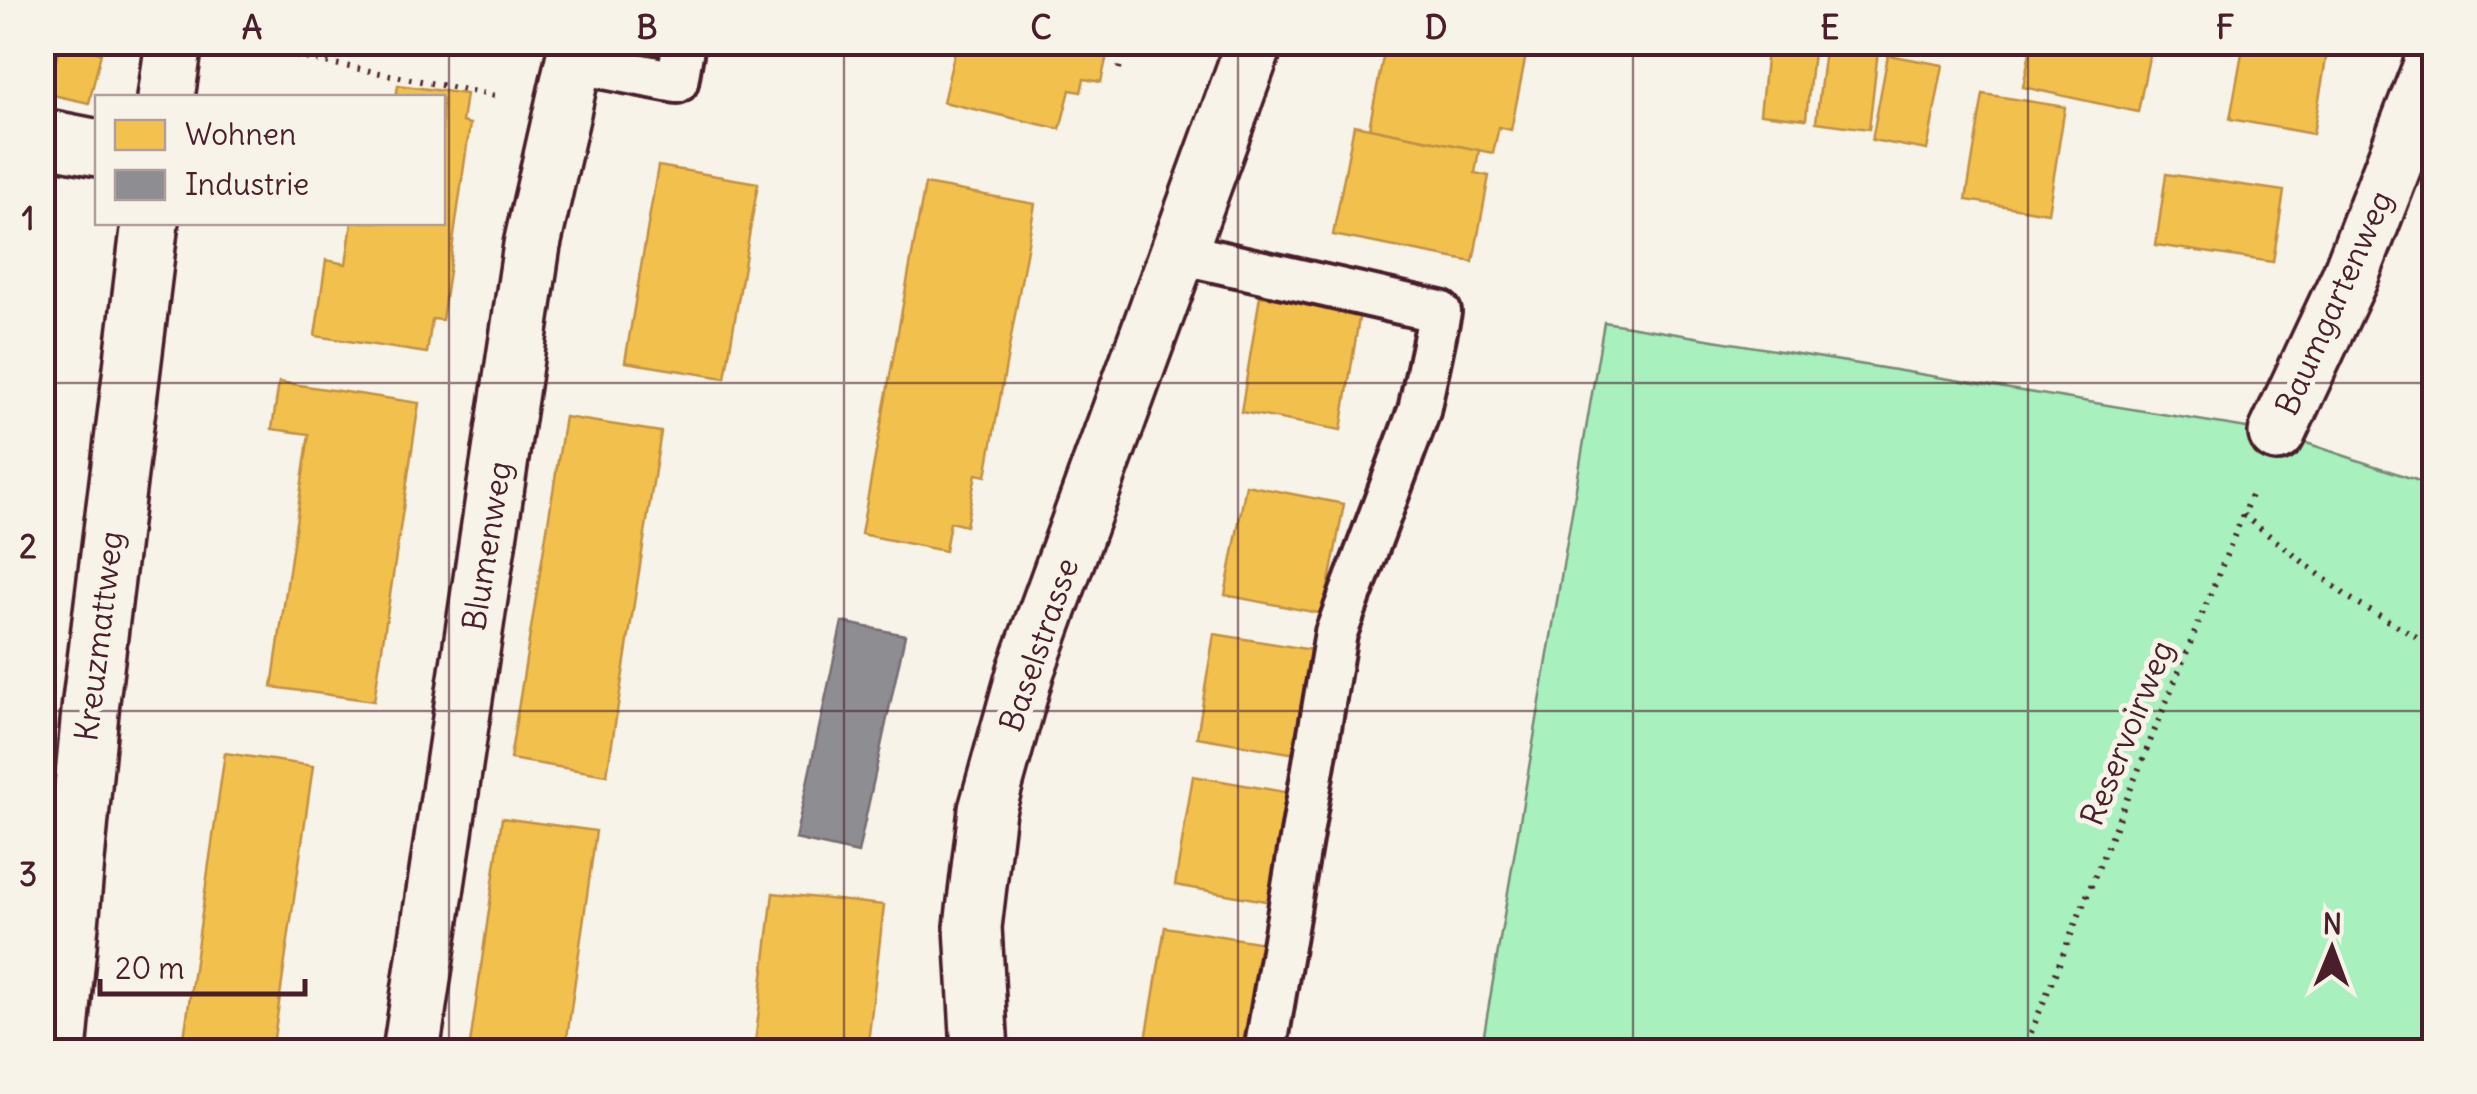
<svg xmlns="http://www.w3.org/2000/svg" width="2477" height="1094" font-family="Delius,sans-serif">
	<style>
		.green { fill: #a8f0bd; stroke: #798874; stroke-width: 2.5 }
		.homes { fill: #f2c14e; stroke: #c09044; stroke-width: 2.5 }
		.industry { fill: #8d8d92; stroke: #796c73; stroke-width: 2.5 }
		.lines { fill: none; stroke-linecap: round; stroke-linejoin: round }
		.service-casing { stroke: #4a1f2b; stroke-width: 48 }
		.minor-casing { stroke: #4a1f2b; stroke-width: 62 }
		.secondary-casing { stroke: #4a1f2b; stroke-width: 62 }
		.path { stroke: #4a1f2b; stroke-width: 6; stroke-dasharray: 2.5 8; stroke-linecap: butt }
		.service { stroke: #f7f3e8; stroke-width: 40 }
		.minor { stroke: #f7f3e8; stroke-width: 55 }
		.secondary { stroke: #f7f3e8; stroke-width: 55 }
		.grid { fill: none; stroke: #4a1f2b; stroke-width: 2.5; stroke-opacity: 0.55 }
		.labels { text-anchor: middle; stroke-width: 10; stroke-linejoin: round; paint-order: stroke }
		.street-label { font-size: 32px; fill: #4a1f2b; stroke: #f7f3e8 }
		.neatline { fill: none; stroke: #4a1f2b; stroke-width: 4 }
		.grid-label { font-size: 32px; text-anchor: middle; font-weight: bold; fill: #4a1f2b }
	</style>
	<rect width="100%" height="100%" fill="#f7f3e8"/>
	<filter id="ink" filterUnits="userSpaceOnUse"><feTurbulence type="fractalNoise" baseFrequency=".01" numOctaves="2"/><feDisplacementMap in="SourceGraphic" scale="20" xChannelSelector="R" yChannelSelector="G"/><feConvolveMatrix kernelMatrix="1 2 1 2 8 2 1 2 1" color-interpolation-filters="sRGB"/></filter>
	<g filter="url(#ink)">
		<!-- green -->
		<path class="green" d="M 1604,322 L 2277,433 L 2434,486 L 2434,1051 L 1481,1052 Z"/>
		<!-- homes -->
		<g class="homes">
			<path d="M 957,42 L 1080,42 L 1078,49 L 1107,55 L 1101,82 L 1084,79 L 1081,92 L 1070,90 L 1060,129 L 943,102 Z"/>
			<path d="M 1386,42 L 1488,42 L 1527,50 L 1511,130 L 1499,127 L 1493,153 L 1369,128 Z"/>
			<path d="M 1768,42 L 1814,42 L 1806,119 L 1760,114 Z"/>
			<path d="M 1826,42 L 1879,42 L 1869,129 L 1816,122 Z"/>
			<path d="M 2032,42 L 2152,42 L 2138,112 L 2023,87 Z"/>
			<path d="M 2244,42 L 2329,42 L 2313,134 L 2230,119 Z"/>
			<path d="M 60,44 L 101,53 L 89,103 L 48,94 Z"/>
			<path d="M 1888,55 L 1943,65 L 1927,150 L 1872,140 Z"/>
			<path d="M 398,85 L 466,94 L 462,122 L 470,124 L 442,320 L 432,319 L 427,353 L 315,336 L 326,260 L 346,264 L 352,222 L 442,222 L 442,98 L 396,98 Z"/>
			<path d="M 1983,94 L 2065,107 L 2048,213 L 1966,200 Z"/>
			<path d="M 1354,125 L 1479,150 L 1475,173 L 1489,176 L 1473,262 L 1333,235 Z"/>
			<path d="M 658,166 L 758,183 L 725,378 L 625,362 Z"/>
			<path d="M 2166,174 L 2284,191 L 2273,262 L 2156,245 Z"/>
			<path d="M 925,184 L 1035,204 L 986,476 L 976,474 L 966,526 L 950,522 L 945,551 L 861,534 Z"/>
			<path d="M 1260,296 L 1360,312 L 1341,430 L 1241,412 Z"/>
			<path d="M 279,382 L 419,403 L 374,701 L 272,687 L 309,434 L 272,429 Z"/>
			<path d="M 565,417 L 661,432 L 607,775 L 510,759 Z"/>
			<path d="M 1246,485 L 1344,504 L 1323,614 L 1225,595 Z"/>
			<path d="M 1214,634 L 1312,650 L 1296,754 L 1197,737 Z"/>
			<path d="M 225,753 L 313,766 L 272,1052 L 182,1052 Z"/>
			<path d="M 1193,776 L 1290,793 L 1271,902 L 1175,885 Z"/>
			<path d="M 502,818 L 596,831 L 565,1052 L 469,1052 Z"/>
			<path d="M 773,893 L 884,905 L 867,1052 L 754,1052 Z"/>
			<path d="M 1165,927 L 1264,943 L 1245,1052 L 1144,1052 Z"/>
		</g>
		<!-- industry -->
		<path class="industry" d="M 842,622 L 905,635 L 858,853 L 795,839 Z"/>
		<g class="lines">
			<!-- service casing -->
			<g class="service-casing">
				<g id="service">
					<path d="M 573,62 L 677,82 L 684,42"/>
					<path d="M 1179,253 L 1440,312 L 1419,411 L 1336,633 L 1265,1052"/>
				</g>
			</g>
			<!-- minor casing -->
			<g class="minor-casing">
				<g id="minor">
					<path d="M 166,98 L 174,42"/>
					<path d="M 42,137 L 98,148"/>
					<path d="M 2277,433 L 2349,279 L 2434,60"/>
					<path d="M 58,1052 L 91,701 L 150,222"/>
					<path d="M 411,1052 L 532,245 L 578,42"/>
				</g>
			</g>
			<!-- secondary casing -->
			<g class="secondary-casing">
				<path id="secondary" d="M 980,1052 L 973,927 L 987,810 L 1026,670 L 1255,42"/>
			</g>
			<!-- path -->
			<g class="path">
				<path d="M 234,44 L 501,97"/>
				<path d="M 1119,69 L 1125,42"/>
				<path d="M 2243,515 L 2349,598 L 2434,647"/>
				<path d="M 2023,1052 L 2253,490"/>
			</g>
			<!-- service -->
			<use href="#service" class="service"/>
			<!-- minor -->
			<use href="#minor" class="minor"/>
			<!-- secondary -->
			<use href="#secondary" class="secondary"/>
		</g>
	</g>
	<!-- grid -->
	<path class="grid" d="M 449,42 L 449,1052M 844,42 L 844,1052M 1238,42 L 1238,1052M 1633,42 L 1633,1052M 2028,42 L 2028,1052M 42,383 L 2434,383M 42,711 L 2434,711"/>
	<g class="labels">
		<!-- street labels -->
		<g class="street-label">
			<text transform="translate(2334 303) rotate(-66)" y="11">Baumgartenweg</text>
			<text transform="translate(487 546) rotate(-81)" y="11">Blumenweg</text>
			<text transform="translate(99 636) rotate(-83)" y="11">Kreuzmattweg</text>
			<text transform="translate(1039 645) rotate(-71)" y="11">Baselstrasse</text>
			<text transform="translate(2127 733) rotate(-68)" y="11">Reservoirweg</text>
		</g>
	</g>
	<!-- margin -->
	<rect width="2477" height="1094" fill="none" stroke="#f7f3e8" stroke-width="110"/>
	<!-- legend -->
	<rect x="95" y="95" width="350" height="130" fill="#f7f3e8" stroke="#b29e9c" stroke-width="2.5"/>
	<rect x="115" y="120" width="50" height="30" fill="#f2c14e" stroke="#b29e9c" stroke-width="2.5"/>
	<text x="185" y="145" font-size="30" fill="#4a1f2b">Wohnen</text>
	<rect x="115" y="170" width="50" height="30" fill="#8d8d92" stroke="#b29e9c" stroke-width="2.5"/>
	<text x="185" y="195" font-size="30" fill="#4a1f2b">Industrie</text>
	<!-- north arrow -->
	<g transform="translate(2332 949) rotate(1)" stroke="#f7f3e8" stroke-width="8" paint-order="stroke">
	<path d="M0-8L18 38L0 25L-18 38Z" fill="#4a1f2b"/>
	<text y="-15" font-size="28" font-weight="bold" text-anchor="middle" fill="#4a1f2b">N</text>
	</g>
	<!-- scale -->
	<path d="M100 979v15h205v-15" fill="none" stroke="#4a1f2b" stroke-width="5"/>
	<text x="115" y="979" font-size="30" fill="#4a1f2b" stroke="#f7f3e8" stroke-width="8" paint-order="stroke">20 m</text>
	<rect x="55" y="55" width="2367" height="984" class="neatline"/>
	<g class="grid-label">
		<text x="252" y="39">A</text>
		<text x="647" y="39">B</text>
		<text x="1041" y="39">C</text>
		<text x="1436" y="39">D</text>
		<text x="1830" y="39">E</text>
		<text x="2225" y="39">F</text>
		<text x="28" y="230">1</text>
		<text x="28" y="558">2</text>
		<text x="28" y="886">3</text>
	</g>
</svg>
